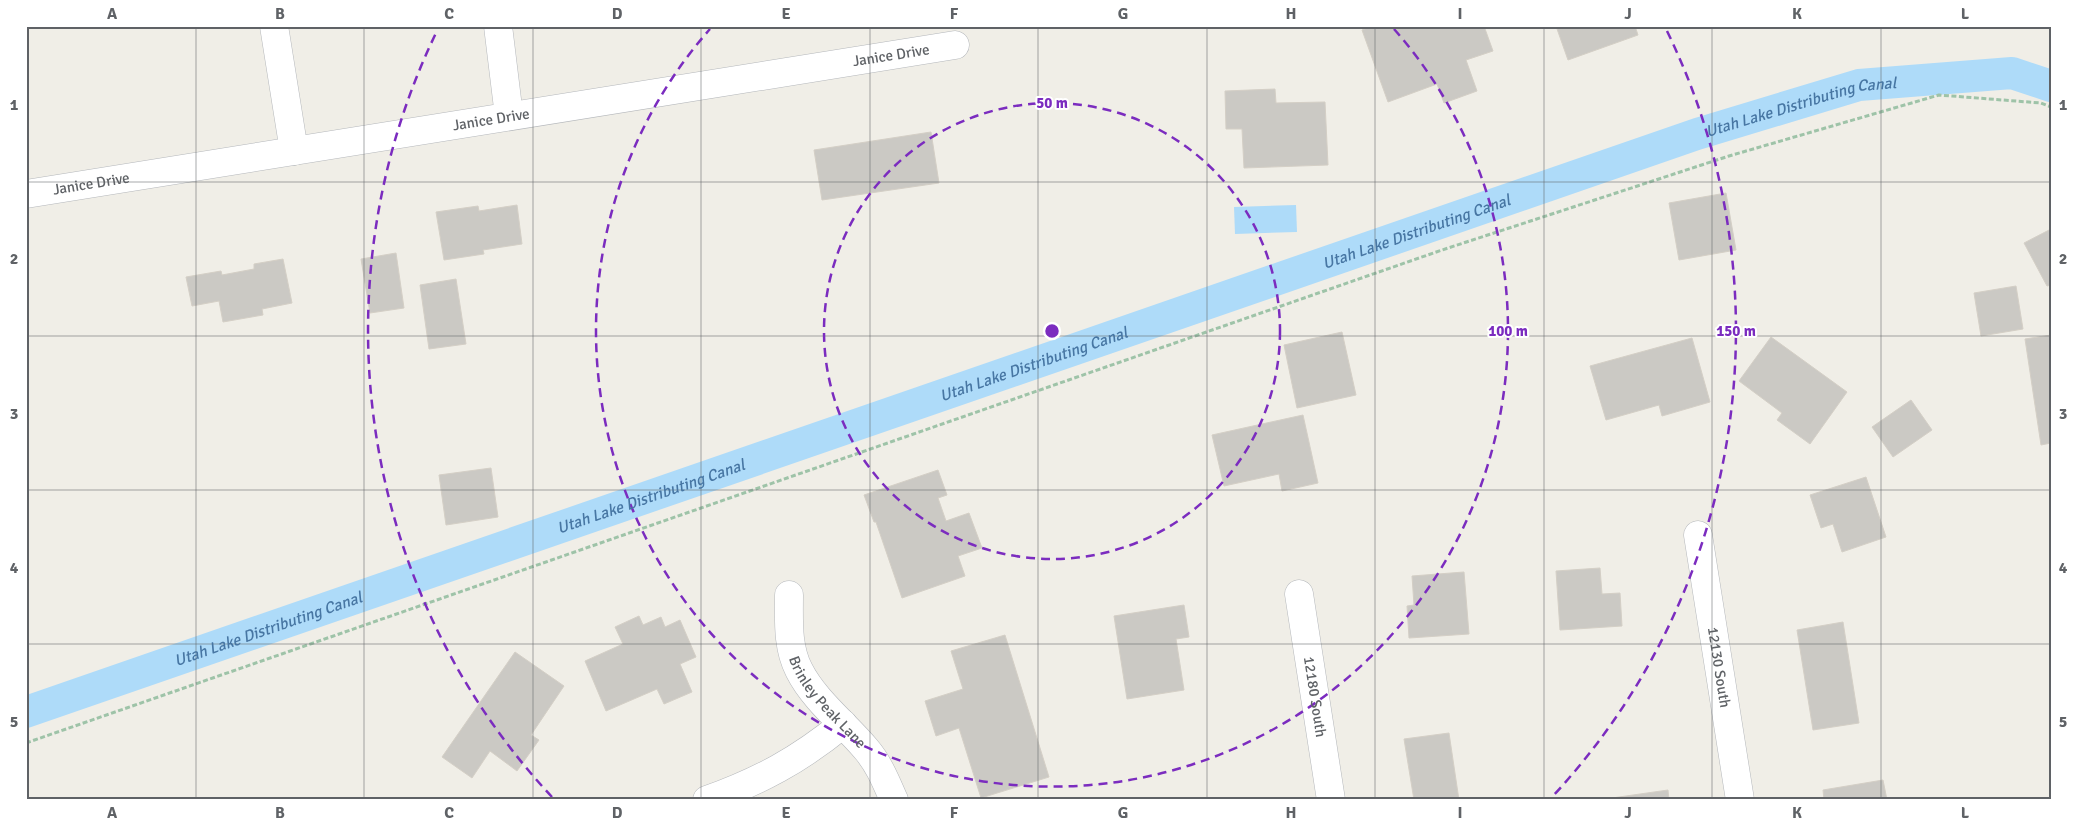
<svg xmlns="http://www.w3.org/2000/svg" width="2077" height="826" font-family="Signika,sans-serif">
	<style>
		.water { fill: #aedbf9 }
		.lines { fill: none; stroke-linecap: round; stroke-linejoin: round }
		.canal { stroke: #aedbf9; stroke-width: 32 }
		.building { fill: #cbc9c4; stroke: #d4cfc6 }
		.minor-casing { stroke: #b4b7bb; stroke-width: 29 }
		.path { stroke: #9ec3a8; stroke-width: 3; stroke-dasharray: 5 2.5; stroke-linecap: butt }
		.minor { stroke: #fff; stroke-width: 28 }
		.grid { fill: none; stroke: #5f6266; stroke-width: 1; stroke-opacity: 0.55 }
		.ring { fill: none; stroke: #7b2cbf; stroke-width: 2.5; stroke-dasharray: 9 6 }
		.labels { text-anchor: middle; stroke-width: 4; stroke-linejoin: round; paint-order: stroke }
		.street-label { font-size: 15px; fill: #5f6266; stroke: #fff }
		.water-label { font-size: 16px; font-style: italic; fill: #4776a3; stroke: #fff }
		.centre { fill: #7b2cbf; stroke: #fff; stroke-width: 2.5 }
		.ring-label { font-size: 15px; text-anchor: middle; font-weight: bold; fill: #7b2cbf; stroke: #fff; stroke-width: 4; stroke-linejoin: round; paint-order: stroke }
		.neatline { fill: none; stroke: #5f6266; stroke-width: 2 }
		.grid-label { font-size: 16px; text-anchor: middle; font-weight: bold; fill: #5f6266 }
	</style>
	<rect width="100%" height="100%" fill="#f0eee7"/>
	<!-- water -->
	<path class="water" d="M 1296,205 L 1297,232 L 1235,234 L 1234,207 Z"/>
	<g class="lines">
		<!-- canal -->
		<path class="canal" id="s1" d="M 26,712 L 1697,134 L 1859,85 L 2012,73 L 2051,86"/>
	</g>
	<!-- building -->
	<g class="building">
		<path d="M 1373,26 L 1484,26 L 1493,51 L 1466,60 L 1477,91 L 1444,103 L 1437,84 L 1388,102 L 1362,30 Z"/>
		<path d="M 1556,26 L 1635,26 L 1638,35 L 1568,60 Z"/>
		<path d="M 1275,89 L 1276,103 L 1325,102 L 1328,165 L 1244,168 L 1242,129 L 1226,129 L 1225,91 Z"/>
		<path d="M 931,132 L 939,183 L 822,200 L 814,150 Z"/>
		<path d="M 1726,193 L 1736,250 L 1679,260 L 1669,203 Z"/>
		<path d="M 517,205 L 522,244 L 483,250 L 484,254 L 444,260 L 436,212 L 478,206 L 479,211 Z"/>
		<path d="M 2051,229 L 2051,285 L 2047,286 L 2024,243 Z"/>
		<path d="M 396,253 L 404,308 L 370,313 L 361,259 Z"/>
		<path d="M 283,259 L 292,303 L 262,309 L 263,315 L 223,322 L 219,301 L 192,306 L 186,277 L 221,271 L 222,275 L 254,269 L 254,264 Z"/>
		<path d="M 456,279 L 466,344 L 429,349 L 420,285 Z"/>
		<path d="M 2016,286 L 2023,329 L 1981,336 L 1974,293 Z"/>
		<path d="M 1342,332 L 1356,395 L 1297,408 L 1284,345 Z"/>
		<path d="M 2051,335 L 2051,443 L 2041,445 L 2025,339 Z"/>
		<path d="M 1771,337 L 1847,392 L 1810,444 L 1777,420 L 1782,413 L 1739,381 Z"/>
		<path d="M 1692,338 L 1710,402 L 1662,416 L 1659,405 L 1606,420 L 1590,366 Z"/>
		<path d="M 1911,400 L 1932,430 L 1893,457 L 1872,427 Z"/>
		<path d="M 1303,415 L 1318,483 L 1282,491 L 1279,474 L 1224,486 L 1212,435 Z"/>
		<path d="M 491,468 L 498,517 L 446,525 L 439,475 Z"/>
		<path d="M 938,470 L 947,495 L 938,498 L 946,521 L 969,513 L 982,548 L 958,556 L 965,576 L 902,598 L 876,522 L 874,522 L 864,495 Z"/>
		<path d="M 1866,477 L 1886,537 L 1842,552 L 1833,524 L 1821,528 L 1810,495 Z"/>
		<path d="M 1600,568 L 1602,594 L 1620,593 L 1622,626 L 1560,630 L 1556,571 Z"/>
		<path d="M 1464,572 L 1469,634 L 1409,638 L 1407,606 L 1414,605 L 1412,576 Z"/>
		<path d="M 1184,605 L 1189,637 L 1176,639 L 1184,690 L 1127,699 L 1114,616 Z"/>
		<path d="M 639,616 L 643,625 L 661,617 L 665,627 L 680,620 L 696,657 L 680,664 L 692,692 L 664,704 L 657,689 L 606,711 L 585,661 L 623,644 L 615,627 Z"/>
		<path d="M 1843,622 L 1859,723 L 1813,730 L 1797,630 Z"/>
		<path d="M 1005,635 L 1049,777 L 981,798 L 959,728 L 936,736 L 925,701 L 963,689 L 951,651 Z"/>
		<path d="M 515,652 L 564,686 L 531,735 L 539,740 L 517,771 L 490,751 L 472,778 L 442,757 Z"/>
		<path d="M 1449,733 L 1459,800 L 1414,800 L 1404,739 Z"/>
		<path d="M 1883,780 L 1887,800 L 1824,800 L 1823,790 Z"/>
		<path d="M 1668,790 L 1669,800 L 1598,800 Z"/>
	</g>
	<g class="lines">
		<!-- minor casing -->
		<g class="minor-casing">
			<g id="minor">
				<path d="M 274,26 L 294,151"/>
				<path d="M 498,26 L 509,116"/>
				<path id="s2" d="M 26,194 L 955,45"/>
				<path id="s3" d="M 1698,535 L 1740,800"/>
				<path id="s4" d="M 1299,594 L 1331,800"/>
				<path id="s5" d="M 789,595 C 789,620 787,647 799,670 C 814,700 845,724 866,749 C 879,764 886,782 894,800"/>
				<path d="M 707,800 C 760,781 799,760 843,724"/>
			</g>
		</g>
		<!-- path -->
		<path class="path" d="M 26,743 L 1442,250 L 1729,156 L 1939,95 L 2041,103 L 2051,107"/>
		<!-- minor -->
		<use href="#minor" class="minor"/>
	</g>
	<!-- grid -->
	<path class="grid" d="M 196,26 L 196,800M 364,26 L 364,800M 533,26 L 533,800M 701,26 L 701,800M 870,26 L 870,800M 1038,26 L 1038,800M 1207,26 L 1207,800M 1375,26 L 1375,800M 1544,26 L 1544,800M 1712,26 L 1712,800M 1881,26 L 1881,800M 26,182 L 2051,182M 26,336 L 2051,336M 26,490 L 2051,490M 26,644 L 2051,644"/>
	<!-- distance rings -->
	<g class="ring">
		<circle cx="1052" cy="331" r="228"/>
		<path d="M1394 29A456 456 0 1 1 710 29"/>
		<path d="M552 797A684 684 0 0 1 437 31M1667 31A684 684 0 0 1 1552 797"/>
	</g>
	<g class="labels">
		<!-- street labels -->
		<g class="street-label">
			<text dy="5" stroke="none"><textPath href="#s2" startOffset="876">Janice Drive</textPath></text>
			<text dy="5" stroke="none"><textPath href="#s2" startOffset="471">Janice Drive</textPath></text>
			<text dy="5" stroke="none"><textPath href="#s2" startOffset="66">Janice Drive</textPath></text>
			<text dy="5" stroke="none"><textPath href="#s3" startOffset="134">12130 South</textPath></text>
			<text dy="5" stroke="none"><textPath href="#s4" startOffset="104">12180 South</textPath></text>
			<text dy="5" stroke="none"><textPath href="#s5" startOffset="119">Brinley Peak Lane</textPath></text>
		</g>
		<!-- water labels -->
		<g class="water-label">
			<text dy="6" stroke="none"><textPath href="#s1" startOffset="1876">Utah Lake Distributing Canal</textPath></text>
			<text dy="6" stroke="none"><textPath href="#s1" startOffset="1471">Utah Lake Distributing Canal</textPath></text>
			<text dy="6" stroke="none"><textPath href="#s1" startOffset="1066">Utah Lake Distributing Canal</textPath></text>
			<text dy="6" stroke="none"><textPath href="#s1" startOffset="661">Utah Lake Distributing Canal</textPath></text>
			<text dy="6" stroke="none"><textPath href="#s1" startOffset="256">Utah Lake Distributing Canal</textPath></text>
		</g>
	</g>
	<circle cx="1052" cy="331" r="8" class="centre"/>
	<g class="ring-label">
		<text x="1052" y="108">50 m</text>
		<text x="1508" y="336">100 m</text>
		<text x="1736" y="336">150 m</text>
	</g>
	<!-- border -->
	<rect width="2077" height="826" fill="none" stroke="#ffffff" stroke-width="55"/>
	<rect x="28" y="28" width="2022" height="770" class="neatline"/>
	<g class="grid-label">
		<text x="112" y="19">A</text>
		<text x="280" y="19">B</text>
		<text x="449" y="19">C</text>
		<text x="617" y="19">D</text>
		<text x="786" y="19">E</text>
		<text x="954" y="19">F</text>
		<text x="1123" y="19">G</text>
		<text x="1291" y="19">H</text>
		<text x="1460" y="19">I</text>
		<text x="1628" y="19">J</text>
		<text x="1797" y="19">K</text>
		<text x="1965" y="19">L</text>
		<text x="14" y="110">1</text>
		<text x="2063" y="110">1</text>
		<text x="14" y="264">2</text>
		<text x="2063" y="264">2</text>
		<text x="14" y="419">3</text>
		<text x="2063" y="419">3</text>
		<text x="14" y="573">4</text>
		<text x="2063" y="573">4</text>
		<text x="14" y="727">5</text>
		<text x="2063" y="727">5</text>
		<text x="112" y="818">A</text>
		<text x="280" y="818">B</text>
		<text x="449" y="818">C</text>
		<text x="617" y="818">D</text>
		<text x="786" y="818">E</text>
		<text x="954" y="818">F</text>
		<text x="1123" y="818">G</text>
		<text x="1291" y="818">H</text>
		<text x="1460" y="818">I</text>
		<text x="1628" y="818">J</text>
		<text x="1797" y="818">K</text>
		<text x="1965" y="818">L</text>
	</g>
</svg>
